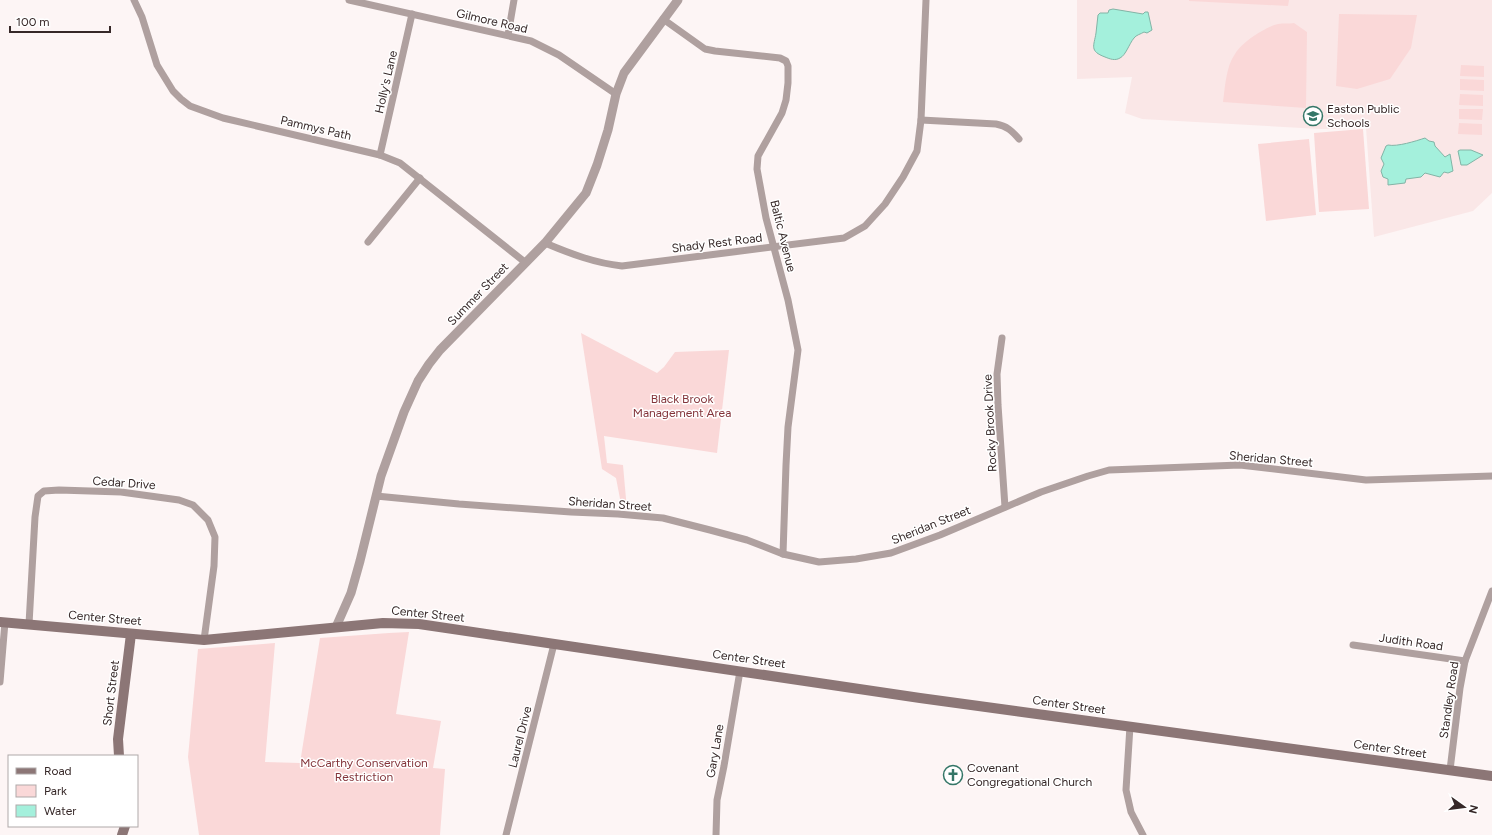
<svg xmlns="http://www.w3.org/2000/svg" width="1492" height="835" font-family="Figtree,sans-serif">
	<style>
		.built { fill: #fae7e7 }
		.green { fill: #fad8d8 }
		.water { fill: #a4f0dc; stroke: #83b4a6 }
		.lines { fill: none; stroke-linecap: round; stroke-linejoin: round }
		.minor { stroke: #afa09f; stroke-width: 7 }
		.tertiary { stroke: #afa09f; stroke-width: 9 }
		.secondary { stroke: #8c7676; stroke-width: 10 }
		.labels { text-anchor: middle; stroke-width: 3; stroke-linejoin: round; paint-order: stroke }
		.street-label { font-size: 12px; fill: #362828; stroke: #fff }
		.poi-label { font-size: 12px; fill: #362828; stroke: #fff; text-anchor: start }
		.park-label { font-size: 12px; fill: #83343a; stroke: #fff }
	</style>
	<rect width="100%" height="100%" fill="#fdf5f5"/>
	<!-- built -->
	<path class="built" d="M 1077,0 L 1492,0 L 1492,193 L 1473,211 L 1374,237 L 1366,128 L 1320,129 L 1142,119 L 1125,113 L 1132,77 L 1077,79 Z"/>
	<!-- green -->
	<g class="green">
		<path d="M 1189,0 L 1289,0 L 1288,6 L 1189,1 Z"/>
		<path d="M 1339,14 L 1417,15 L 1411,48 L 1390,79 L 1357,89 L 1336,86 Z"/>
		<path d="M 1294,23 L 1307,32 L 1306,108 L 1223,102 C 1225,88 1226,66 1235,54 C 1242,42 1265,27 1278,24 C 1283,23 1289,24 1294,23 Z"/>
		<path d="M 1461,65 L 1484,66 L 1484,77 L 1460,76 Z"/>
		<path d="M 1460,79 L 1484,80 L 1484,91 L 1460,90 Z"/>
		<path d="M 1460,94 L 1483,95 L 1483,106 L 1459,105 Z"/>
		<path d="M 1459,109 L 1483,109 L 1482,120 L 1459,119 Z"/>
		<path d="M 1459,123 L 1482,124 L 1482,135 L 1458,134 Z"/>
		<path d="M 1363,129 L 1369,209 L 1319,212 L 1314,133 Z"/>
		<path d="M 1309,139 L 1316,215 L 1266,221 L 1258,144 Z"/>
		<path d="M 581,333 L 657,373 L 664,367 L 675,352 L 729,350 L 717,453 L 604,436 L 607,463 L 623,465 L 627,510 L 622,509 L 616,478 L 602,469 Z"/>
		<path d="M 409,632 L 396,714 L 441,721 L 433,768 L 445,769 L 440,835 L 199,835 L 188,757 L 198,649 L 275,643 L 265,762 L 300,763 L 320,638 L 389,633 Z"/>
	</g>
	<!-- water -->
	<g class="water">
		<path d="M 1113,9 L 1143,14 L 1145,12 L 1148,12 L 1152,30 L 1147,33 L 1144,32 C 1141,34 1136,35 1134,38 C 1129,44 1126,55 1120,58 C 1115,61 1110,59 1105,57 C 1089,51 1094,46 1096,33 C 1097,27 1097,21 1098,15 L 1100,13 L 1108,13 L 1109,10 Z"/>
		<path d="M 1425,138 L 1429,141 L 1434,142 L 1435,146 L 1445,157 L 1450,154 L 1453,171 L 1448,173 L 1444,172 L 1440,177 L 1425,173 L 1421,177 L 1406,179 L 1405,183 L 1388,185 L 1388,179 L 1383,177 L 1381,171 L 1384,164 L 1381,158 L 1386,146 L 1388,145 C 1397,147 1416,141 1425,138 Z"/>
		<path d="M 1460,150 L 1471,150 L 1483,155 L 1467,165 L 1461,165 L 1458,151 Z"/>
	</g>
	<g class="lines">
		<!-- minor -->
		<g class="minor">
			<path d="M 134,0 L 142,17 L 157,65 L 173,91 L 181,99 L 190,106 L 223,118 L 380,155 L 400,163 L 526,263"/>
			<path d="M 349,0 L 531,41 L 559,55 L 616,94"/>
			<path d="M 663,19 L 705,49 L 715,51 L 780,58 L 786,61 L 788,66 L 788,83 L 786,100 L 782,113 L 758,156 L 757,169 L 766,218 L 788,300 L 798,350 L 788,427 L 786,465 L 783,554"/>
			<path d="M 508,35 L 514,0"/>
			<path d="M 921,120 L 996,124 C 1007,126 1012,131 1019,139"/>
			<path d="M 380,155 L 412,14"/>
			<path d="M 368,242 L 420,178"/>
			<path d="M 545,243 C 571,254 595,263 622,266 L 844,238 L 865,226 L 885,204 L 903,177 L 917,151 L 921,120 L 926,0"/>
			<path d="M 1002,338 L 997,374 L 998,405 L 1005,507"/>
			<path d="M 376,496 L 459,504 L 571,512 L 618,514 L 663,518 L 710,530 L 747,540 L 783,554 L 819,562 L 856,559 L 891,553 L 940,535 L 1041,492 L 1088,476 L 1109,470 L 1240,465 L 1366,480 L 1492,476"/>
			<path d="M 29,624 L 35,517 L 38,496 L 44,491 L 59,490 L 121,492 L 179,500 L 193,505 L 208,520 L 215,537 L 214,566 L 204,640"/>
			<path d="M 1353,645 L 1465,661"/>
			<path d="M 0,682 L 5,622"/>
			<path d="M 1130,726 L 1126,790 L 1131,812 L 1143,835"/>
			<path d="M 1450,770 L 1460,688 L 1465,661 L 1492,591"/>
			<path d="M 506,835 L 554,644"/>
			<path d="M 716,835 L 717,800 L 724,766 L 740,671"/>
		</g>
		<!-- tertiary -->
		<path class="tertiary" d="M 336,627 L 351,593 L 360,561 L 381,476 L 404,412 L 418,381 L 429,364 L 440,350 L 545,243 L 586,193 L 597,165 L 608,130 L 616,94 L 624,73 L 678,0"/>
		<!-- secondary -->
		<g class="secondary">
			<path d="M 0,622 L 204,640 L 383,623 L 419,624 L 920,698 L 1492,776"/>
			<path d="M 119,756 L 118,739 L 131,634"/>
			<path d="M 122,835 L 125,826"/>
		</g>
	</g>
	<!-- icons -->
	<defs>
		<g id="school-ring" transform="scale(1)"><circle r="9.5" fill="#fff" stroke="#347667" stroke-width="1.5"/><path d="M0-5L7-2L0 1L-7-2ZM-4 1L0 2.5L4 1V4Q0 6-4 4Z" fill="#347667"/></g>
		<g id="church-ring" transform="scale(1)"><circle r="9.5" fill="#fff" stroke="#347667" stroke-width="1.5"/><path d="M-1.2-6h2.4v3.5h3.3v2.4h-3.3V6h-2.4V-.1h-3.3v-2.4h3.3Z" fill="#347667"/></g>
	</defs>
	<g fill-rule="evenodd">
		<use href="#school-ring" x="1313" y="116"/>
		<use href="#church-ring" x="953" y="775"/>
	</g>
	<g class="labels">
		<!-- street labels -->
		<g class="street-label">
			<text transform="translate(492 21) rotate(13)" y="4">Gilmore Road</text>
			<text transform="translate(386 82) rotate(-77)" y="4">Holly's Lane</text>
			<text transform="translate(316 128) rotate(13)" y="4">Pammys Path</text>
			<text transform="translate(783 236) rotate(76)" y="4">Baltic Avenue</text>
			<text transform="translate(717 243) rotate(-7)" y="4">Shady Rest Road</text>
			<text transform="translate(478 294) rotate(-46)" y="4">Summer Street</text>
			<text transform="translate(990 423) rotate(-93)" y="4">Rocky Brook Drive</text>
			<text transform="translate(1271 459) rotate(5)" y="4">Sheridan Street</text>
			<text transform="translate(124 483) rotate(4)" y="4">Cedar Drive</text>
			<text transform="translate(610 504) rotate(4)" y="4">Sheridan Street</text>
			<text transform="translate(931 525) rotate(-22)" y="4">Sheridan Street</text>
			<text transform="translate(428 614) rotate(6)" y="4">Center Street</text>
			<text transform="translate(105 618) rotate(5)" y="4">Center Street</text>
			<text transform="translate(1411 642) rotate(8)" y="4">Judith Road</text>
			<text transform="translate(749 659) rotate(8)" y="4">Center Street</text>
			<text transform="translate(111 693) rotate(-83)" y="4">Short Street</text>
			<text transform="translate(1449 700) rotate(-82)" y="4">Standley Road</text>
			<text transform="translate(1069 705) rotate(8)" y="4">Center Street</text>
			<text transform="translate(520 737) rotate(-76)" y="4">Laurel Drive</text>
			<text transform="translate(1390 749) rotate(8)" y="4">Center Street</text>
			<text transform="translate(715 751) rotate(-80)" y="4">Gary Lane</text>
		</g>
		<!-- poi labels -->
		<g class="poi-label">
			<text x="1327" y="113">Easton Public<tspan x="1327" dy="14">Schools</tspan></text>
			<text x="967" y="772">Covenant<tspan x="967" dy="14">Congregational Church</tspan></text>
		</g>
		<!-- park labels -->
		<g class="park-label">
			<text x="682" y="403">Black Brook<tspan x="682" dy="14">Management Area</tspan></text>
			<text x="364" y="767">McCarthy Conservation<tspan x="364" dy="14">Restriction</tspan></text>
		</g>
	</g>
	<!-- legend -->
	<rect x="8" y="755" width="130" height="72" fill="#ffffff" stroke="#afa9a9"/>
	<rect x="16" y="768" width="20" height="6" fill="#8c7676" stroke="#afa9a9"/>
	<text x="44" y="775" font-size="12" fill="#362828">Road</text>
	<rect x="16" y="785" width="20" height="12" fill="#fad8d8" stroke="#afa9a9"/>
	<text x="44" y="795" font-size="12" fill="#362828">Park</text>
	<rect x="16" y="805" width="20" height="12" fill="#a4f0dc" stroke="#afa9a9"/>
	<text x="44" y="815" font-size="12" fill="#362828">Water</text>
	<!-- north arrow -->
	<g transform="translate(1464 807) rotate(104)" stroke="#ffffff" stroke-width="3" paint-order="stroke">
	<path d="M0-3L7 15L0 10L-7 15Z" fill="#362828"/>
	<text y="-6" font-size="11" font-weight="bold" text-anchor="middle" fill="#362828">N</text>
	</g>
	<!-- scale -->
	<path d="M10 26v6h100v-6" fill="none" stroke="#362828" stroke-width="2"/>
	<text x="16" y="26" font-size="12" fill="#362828" stroke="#ffffff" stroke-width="3" paint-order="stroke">100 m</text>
</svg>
